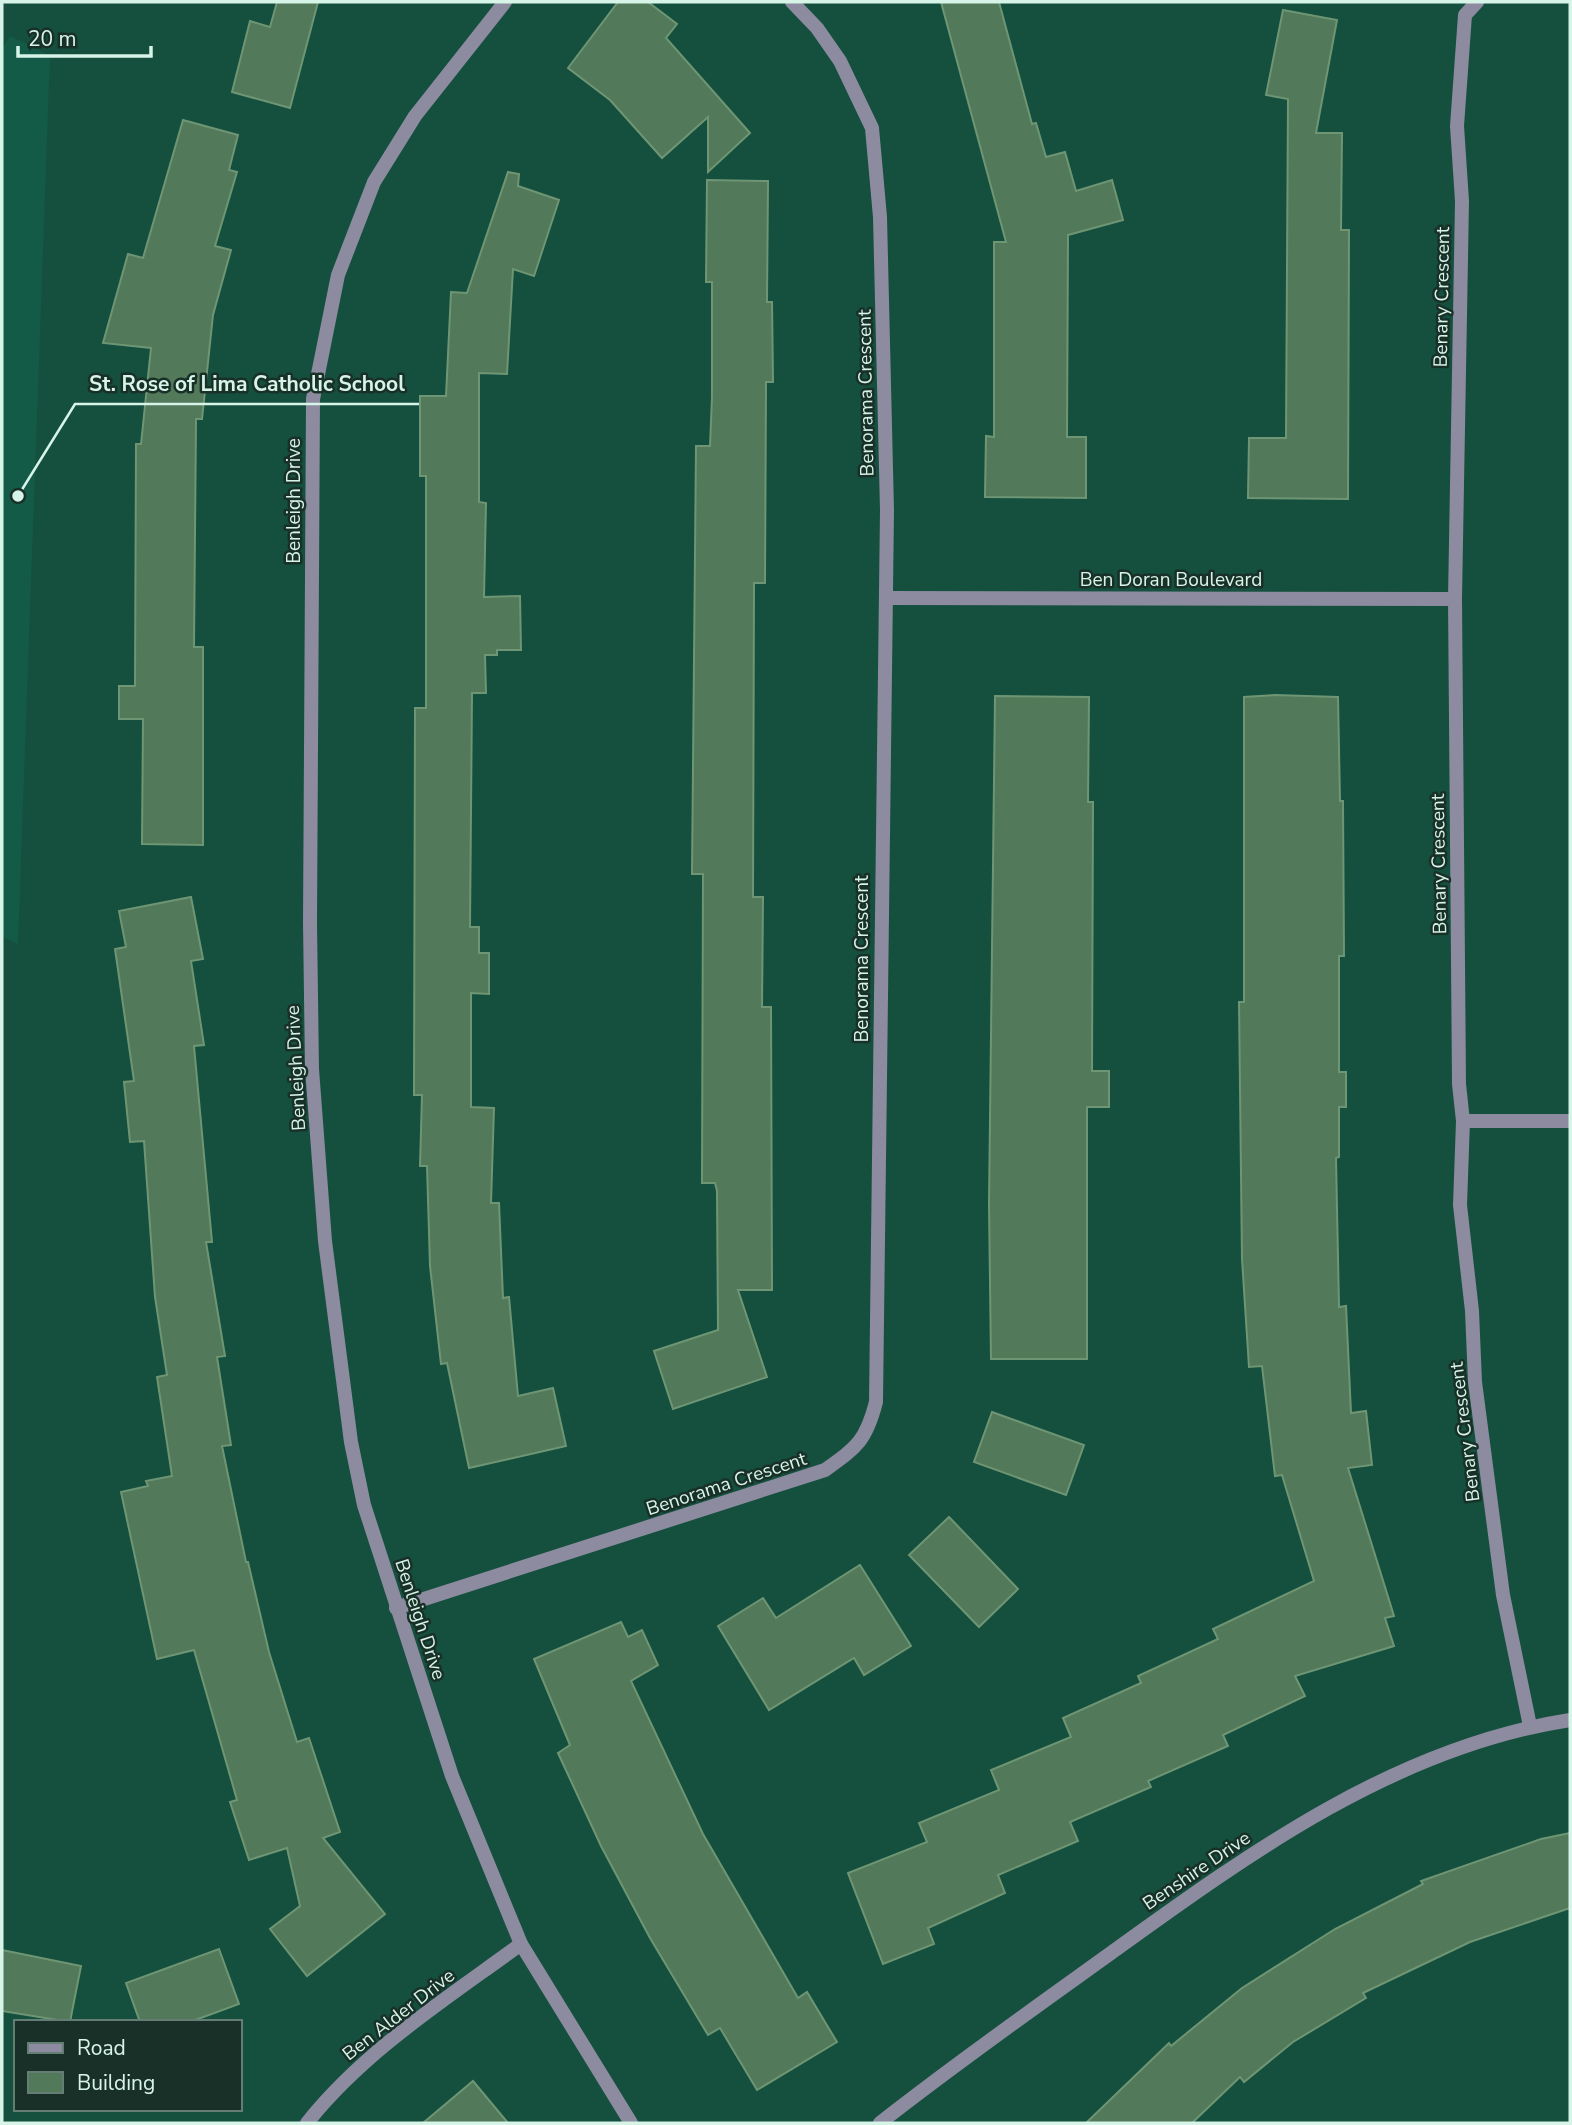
<svg xmlns="http://www.w3.org/2000/svg" width="1572" height="2125" font-family="'Nunito Sans',sans-serif">
	<style>
		.built { fill: #135b47 }
		.building { fill: #527959; stroke: #6e9674; stroke-width: 2 }
		.lines { fill: none; stroke-linecap: round; stroke-linejoin: round }
		.minor { stroke: #8c8b9f; stroke-width: 14 }
		.labels { text-anchor: middle; stroke-width: 5; stroke-linejoin: round; paint-order: stroke }
		.street-label { font-size: 19px; fill: #d7f4e8; stroke: #193028 }
		.leader { fill: none; stroke: #d7f4e8; stroke-width: 2.5 }
		.callout-dot { fill: #d7f4e8; stroke: #193028; stroke-width: 2.5 }
		.callout-label { font-size: 21px; text-anchor: middle; font-weight: bold; fill: #d7f4e8; stroke: #193028; stroke-width: 5; stroke-linejoin: round; paint-order: stroke }
	</style>
	<rect width="100%" height="100%" fill="#154f3e"/>
	<!-- built -->
	<path class="built" d="M 10,36 L 50,56 L 18,944 L 2,937 L 2,49 Z"/>
	<!-- building -->
	<g class="building">
		<path d="M 277,2 L 318,2 L 290,108 L 232,92 L 250,21 L 270,27 Z"/>
		<path d="M 618,2 L 648,2 L 677,24 L 666,38 L 750,133 L 708,172 L 708,117 L 662,158 L 610,100 L 568,68 Z"/>
		<path d="M 941,2 L 999,2 L 1032,124 L 1036,123 L 1046,157 L 1065,152 L 1076,191 L 1112,180 L 1123,220 L 1068,235 L 1067,437 L 1086,437 L 1086,498 L 985,497 L 986,436 L 994,437 L 994,242 L 1006,242 Z"/>
		<path d="M 1283,10 L 1337,20 L 1316,133 L 1342,133 L 1341,230 L 1349,230 L 1348,499 L 1248,498 L 1249,438 L 1286,438 L 1288,99 L 1266,95 Z"/>
		<path d="M 183,120 L 238,135 L 229,170 L 237,172 L 215,246 L 231,250 L 213,315 L 202,419 L 196,419 L 194,647 L 203,647 L 203,845 L 142,844 L 143,719 L 119,719 L 119,686 L 135,686 L 136,444 L 141,444 L 151,348 L 103,343 L 128,254 L 143,258 Z"/>
		<path d="M 508,172 L 519,174 L 518,186 L 559,200 L 534,276 L 513,269 L 507,374 L 479,373 L 479,502 L 486,503 L 484,597 L 520,596 L 521,650 L 497,650 L 497,655 L 485,655 L 486,693 L 472,693 L 470,927 L 479,927 L 479,953 L 489,953 L 489,994 L 471,993 L 471,1107 L 494,1108 L 491,1203 L 499,1203 L 503,1298 L 509,1297 L 518,1396 L 553,1388 L 566,1446 L 469,1468 L 447,1363 L 441,1364 L 430,1266 L 427,1166 L 420,1166 L 422,1095 L 414,1095 L 415,708 L 426,708 L 426,476 L 420,476 L 420,396 L 446,396 L 451,292 L 467,293 Z"/>
		<path d="M 707,180 L 768,181 L 767,302 L 772,302 L 773,382 L 766,382 L 765,583 L 754,583 L 753,897 L 763,897 L 762,1007 L 771,1007 L 772,1290 L 738,1290 L 767,1377 L 673,1409 L 654,1351 L 718,1330 L 717,1191 L 715,1183 L 702,1183 L 703,874 L 692,874 L 696,446 L 710,446 L 712,397 L 712,282 L 706,282 Z"/>
		<path d="M 1275,695 L 1338,697 L 1340,801 L 1343,801 L 1344,956 L 1339,956 L 1339,1072 L 1346,1072 L 1346,1107 L 1339,1107 L 1339,1157 L 1336,1158 L 1339,1307 L 1346,1306 L 1351,1413 L 1366,1411 L 1372,1465 L 1348,1468 L 1394,1616 L 1385,1618 L 1394,1646 L 1295,1676 L 1305,1696 L 1223,1735 L 1228,1746 L 1148,1781 L 1151,1787 L 1070,1822 L 1078,1841 L 998,1875 L 1005,1893 L 928,1928 L 934,1944 L 883,1964 L 848,1873 L 927,1842 L 919,1823 L 999,1790 L 991,1770 L 1071,1737 L 1063,1718 L 1141,1683 L 1138,1676 L 1218,1639 L 1213,1629 L 1314,1581 L 1282,1475 L 1275,1476 L 1262,1366 L 1249,1367 L 1242,1259 L 1239,1002 L 1244,1002 L 1244,697 Z"/>
		<path d="M 995,696 L 1089,697 L 1088,802 L 1093,802 L 1092,1071 L 1109,1071 L 1109,1107 L 1087,1107 L 1087,1359 L 991,1359 L 989,1204 Z"/>
		<path d="M 191,897 L 203,959 L 191,961 L 204,1045 L 194,1046 L 212,1242 L 206,1242 L 225,1356 L 217,1357 L 231,1445 L 222,1446 L 246,1562 L 248,1562 L 269,1652 L 297,1742 L 309,1738 L 340,1832 L 323,1838 L 385,1914 L 307,1976 L 270,1929 L 300,1906 L 287,1848 L 249,1860 L 230,1802 L 237,1800 L 194,1650 L 157,1659 L 121,1492 L 148,1486 L 146,1481 L 172,1476 L 157,1377 L 167,1375 L 155,1297 L 144,1141 L 130,1142 L 124,1082 L 134,1081 L 115,949 L 126,947 L 119,911 Z"/>
		<path d="M 992,1412 L 1084,1445 L 1066,1495 L 974,1462 Z"/>
		<path d="M 949,1517 L 1018,1589 L 979,1627 L 909,1555 Z"/>
		<path d="M 860,1565 L 911,1646 L 864,1675 L 854,1658 L 769,1710 L 718,1626 L 763,1598 L 776,1618 Z"/>
		<path d="M 621,1622 L 628,1637 L 642,1630 L 658,1665 L 631,1681 L 703,1834 L 798,1998 L 807,1992 L 837,2042 L 757,2090 L 720,2028 L 708,2035 L 650,1938 L 601,1846 L 558,1753 L 570,1745 L 534,1659 Z"/>
		<path d="M 1570,1833 L 1570,1908 L 1470,1942 L 1363,1993 L 1366,1998 L 1293,2042 L 1244,2082 L 1240,2077 L 1192,2123 L 1086,2123 L 1169,2043 L 1171,2046 L 1242,1988 L 1335,1929 L 1423,1884 L 1421,1881 L 1541,1839 Z"/>
		<path d="M 219,1949 L 239,2004 L 190,2022 L 140,2022 L 126,1983 Z"/>
		<path d="M 2,1950 L 81,1966 L 70,2022 L 2,2011 Z"/>
		<path d="M 473,2081 L 508,2123 L 423,2123 Z"/>
	</g>
	<g class="lines">
		<!-- minor -->
		<g class="minor">
			<path d="M 505,2 L 415,116 L 374,182 L 338,275 L 313,399 L 310,923 L 312,1069 L 325,1241 L 351,1442 L 364,1505 L 452,1776 L 521,1944 L 631,2123"/>
			<path d="M 1477,2 L 1465,15 L 1457,126 L 1462,201 L 1455,599 L 1459,1084 L 1463,1121 L 1460,1205 L 1472,1311 L 1475,1382 L 1503,1595 L 1530,1726"/>
			<path d="M 886,598 L 1455,599"/>
			<path d="M 1463,1121 L 1570,1121"/>
			<path d="M 396,1608 L 825,1470 C 857,1447 866,1441 876,1402 L 887,510 L 880,217 L 872,128 L 840,61 L 817,28 L 792,2"/>
			<path d="M 307,2123 C 364,2051 446,1999 521,1944"/>
			<path d="M 880,2123 C 955,2064 1033,2009 1111,1953 C 1251,1852 1396,1747 1570,1720"/>
		</g>
	</g>
	<g class="labels">
		<!-- street labels -->
		<g class="street-label">
			<text transform="translate(1441 297) rotate(-89)" y="7">Benary Crescent</text>
			<text transform="translate(865 393) rotate(-91)" y="7">Benorama Crescent</text>
			<text transform="translate(293 501) rotate(-90)" y="7">Benleigh Drive</text>
			<text x="1171" y="586">Ben Doran Boulevard</text>
			<text transform="translate(1438 864) rotate(-91)" y="7">Benary Crescent</text>
			<text transform="translate(861 959) rotate(-90)" y="7">Benorama Crescent</text>
			<text transform="translate(295 1068) rotate(-93)" y="7">Benleigh Drive</text>
			<text transform="translate(1464 1432) rotate(-97)" y="7">Benary Crescent</text>
			<text transform="translate(726 1483) rotate(-18)" y="7">Benorama Crescent</text>
			<text transform="translate(421 1619) rotate(72)" y="7">Benleigh Drive</text>
			<text transform="translate(1196 1870) rotate(-34)" y="7">Benshire Drive</text>
			<text transform="translate(398 2014) rotate(-38)" y="7">Ben Alder Drive</text>
		</g>
	</g>
	<!-- callouts -->
	<path class="leader" d="M18 496L75 404H419"/>
	<circle class="callout-dot" cx="18" cy="496" r="7"/>
	<g class="callout-label">
		<text x="247" y="391">St. Rose of Lima Catholic School</text>
	</g>
	<!-- border -->
	<rect width="1572" height="2125" fill="none" stroke="#d7f4e8" stroke-width="7"/>
	<!-- legend -->
	<rect x="14" y="2020" width="228" height="91" fill="#193028" stroke="#657e75" stroke-width="2"/>
	<rect x="28" y="2043" width="35" height="10" fill="#8c8b9f" stroke="#657e75" stroke-width="2"/>
	<text x="77" y="2055" font-size="21" fill="#d7f4e8">Road</text>
	<rect x="28" y="2072" width="35" height="21" fill="#527959" stroke="#657e75" stroke-width="2"/>
	<text x="77" y="2090" font-size="21" fill="#d7f4e8">Building</text>
	<!-- scale -->
	<path d="M18 46v10h133v-10" fill="none" stroke="#d7f4e8" stroke-width="3.5"/>
	<text x="28" y="46" font-size="21" fill="#d7f4e8" stroke="#193028" stroke-width="5" paint-order="stroke">20 m</text>
</svg>
